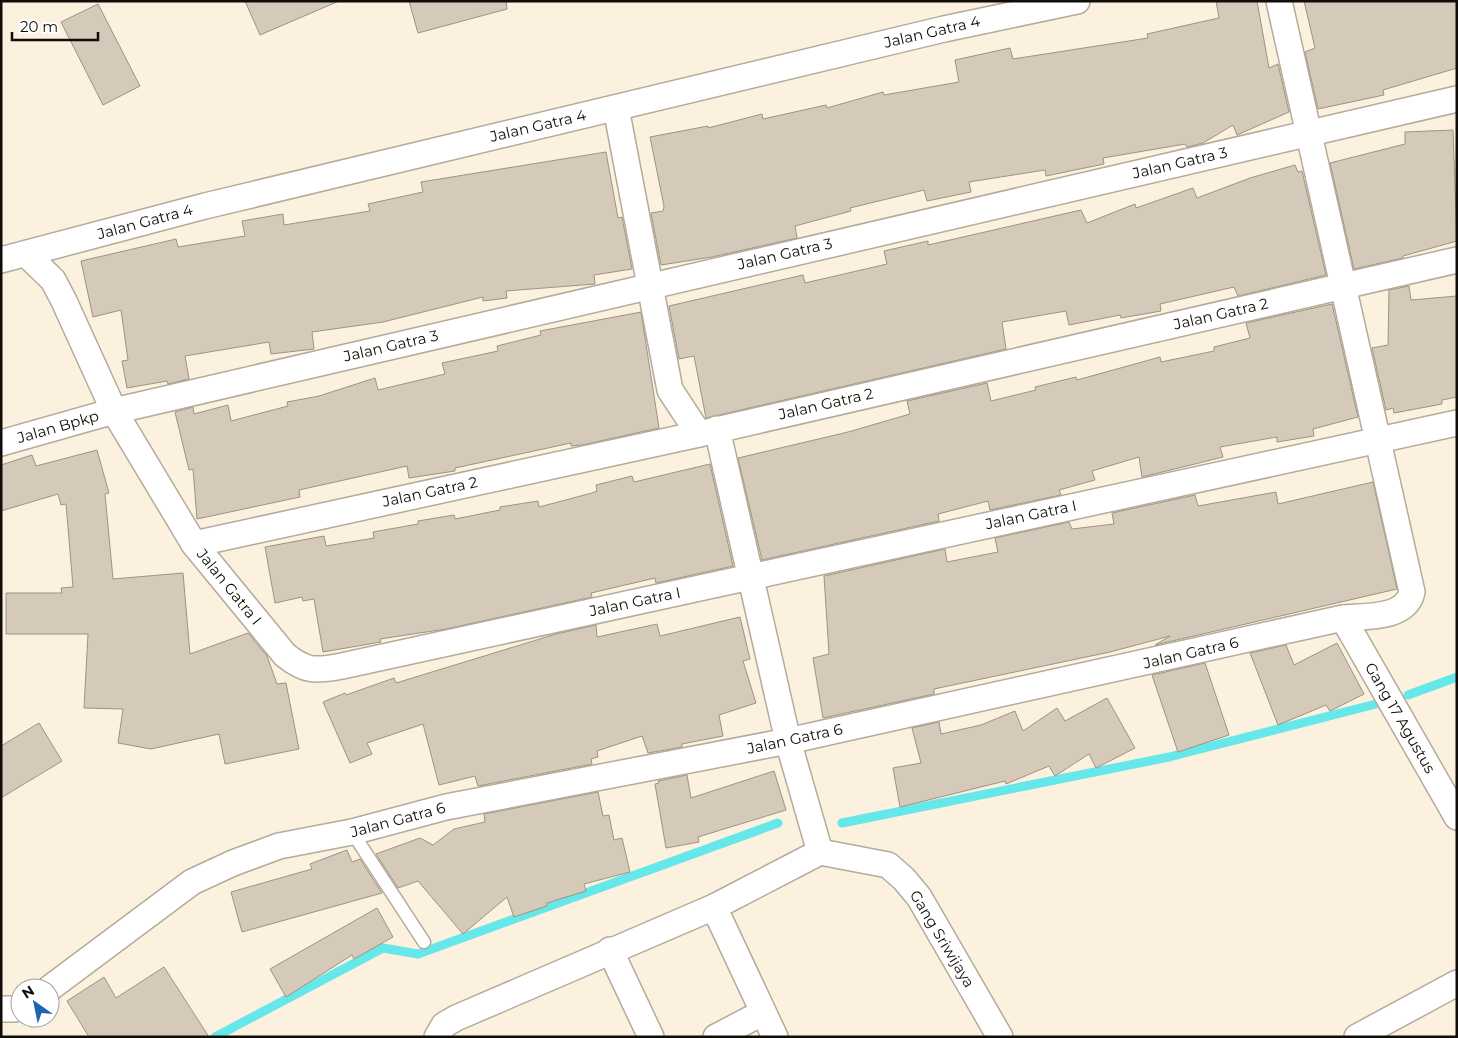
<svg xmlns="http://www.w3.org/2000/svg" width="1458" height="1038" font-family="Montserrat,sans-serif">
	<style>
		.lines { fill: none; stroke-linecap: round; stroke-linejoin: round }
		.stream { stroke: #66e7ea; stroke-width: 9 }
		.building { fill: #d5cab9; stroke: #9d9383 }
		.lane-casing { stroke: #b5ab9b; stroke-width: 15 }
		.street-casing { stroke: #b5ab9b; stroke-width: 28 }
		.lane { stroke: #fff; stroke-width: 12 }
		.street { stroke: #fff; stroke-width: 25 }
		.labels { text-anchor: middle; stroke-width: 5; stroke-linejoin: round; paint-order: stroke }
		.street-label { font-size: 15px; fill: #110d08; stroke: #fff }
	</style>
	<rect width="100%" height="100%" fill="#fcf1df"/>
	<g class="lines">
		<!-- stream -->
		<g class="stream">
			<path d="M 1408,695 L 1457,677"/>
			<path d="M 842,823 L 1169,757 L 1376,704"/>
			<path d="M 215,1037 L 383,948 L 418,954 L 778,823"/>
		</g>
	</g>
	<!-- building -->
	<g class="building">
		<path d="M 245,1 L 339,1 L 260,35 Z"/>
		<path d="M 409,1 L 506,1 L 507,9 L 418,33 Z"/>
		<path d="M 1216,1 L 1257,1 L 1269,68 L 1278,64 L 1289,112 L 1237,135 L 1233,125 L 1203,143 L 1187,147 L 1185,144 L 1103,158 L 1104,164 L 1046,176 L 1045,170 L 969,182 L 971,192 L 927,201 L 924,190 L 850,208 L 851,211 L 795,226 L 797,238 L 712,257 L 661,265 L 651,213 L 663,211 L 664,206 L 650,137 L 708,126 L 708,128 L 762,114 L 763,119 L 826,105 L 827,108 L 883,92 L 884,95 L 959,82 L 955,60 L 1010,48 L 1013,59 L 1148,38 L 1147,34 L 1219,18 Z"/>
		<path d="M 1304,1 L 1457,1 L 1457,68 L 1383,90 L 1384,95 L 1318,109 L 1305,52 L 1315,48 Z"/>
		<path d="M 98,4 L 140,86 L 103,105 L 61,22 Z"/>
		<path d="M 1453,130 L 1457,241 L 1403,256 L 1403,258 L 1354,269 L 1330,163 L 1405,144 L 1405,132 Z"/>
		<path d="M 606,152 L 618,218 L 622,217 L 632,269 L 594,275 L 595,284 L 506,291 L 507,298 L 483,301 L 483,297 L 383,322 L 312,332 L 314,349 L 271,354 L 269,342 L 185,356 L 189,379 L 168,384 L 167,381 L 127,388 L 122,361 L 128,360 L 121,310 L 93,317 L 81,261 L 176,239 L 178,247 L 245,236 L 242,221 L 283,214 L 284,225 L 370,211 L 368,204 L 423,192 L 421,182 Z"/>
		<path d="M 1295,165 L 1298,172 L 1302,171 L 1326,275 L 1238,296 L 1234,287 L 1160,304 L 1161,311 L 1121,318 L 1120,315 L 1069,325 L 1066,311 L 1002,322 L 1006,349 L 706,418 L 694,356 L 679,359 L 669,306 L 803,275 L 805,283 L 887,264 L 884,251 L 928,241 L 928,245 L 1081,210 L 1087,223 L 1135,204 L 1136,208 L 1193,188 L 1197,198 L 1250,178 Z"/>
		<path d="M 1409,286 L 1411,300 L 1457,296 L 1457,397 L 1442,400 L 1442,404 L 1394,413 L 1393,408 L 1386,410 L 1372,348 L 1388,345 L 1389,290 Z"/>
		<path d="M 1332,304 L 1358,417 L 1313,429 L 1314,436 L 1277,442 L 1277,437 L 1220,447 L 1223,457 L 1142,477 L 1139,457 L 1092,471 L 1095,480 L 1059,490 L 1061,495 L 990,510 L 988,501 L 938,514 L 939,521 L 762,560 L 738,458 L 848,432 L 910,414 L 907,401 L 987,383 L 991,401 L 1036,390 L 1035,387 L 1076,377 L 1077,380 L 1160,357 L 1161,362 L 1214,351 L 1214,347 L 1250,338 L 1246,323 Z"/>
		<path d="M 641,312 L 659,428 L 582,445 L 571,446 L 571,443 L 455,468 L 455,471 L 409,478 L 407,466 L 299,490 L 300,497 L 197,519 L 193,469 L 189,470 L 175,412 L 193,407 L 194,414 L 228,405 L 231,421 L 288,406 L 287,402 L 319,396 L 375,378 L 378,390 L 445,374 L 442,363 L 498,351 L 497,346 L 541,335 L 540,331 Z"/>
		<path d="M 97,450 L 109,493 L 105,494 L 113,579 L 183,573 L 190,654 L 248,633 L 267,656 L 277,684 L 286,683 L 299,749 L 225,764 L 219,734 L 151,749 L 118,743 L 123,709 L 84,708 L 88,634 L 6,634 L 6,593 L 62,593 L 61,588 L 73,587 L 66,504 L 61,505 L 58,494 L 1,511 L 1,465 L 32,455 L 36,466 Z"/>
		<path d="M 710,464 L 733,566 L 656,583 L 655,578 L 591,593 L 592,597 L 446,629 L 380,639 L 381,642 L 323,652 L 314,599 L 303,601 L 302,597 L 275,603 L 265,547 L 324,536 L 326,546 L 374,538 L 373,532 L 418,524 L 418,521 L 454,515 L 455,519 L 500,510 L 500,507 L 538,501 L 539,507 L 592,493 L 597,491 L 596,485 L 632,476 L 634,482 Z"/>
		<path d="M 1373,482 L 1397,589 L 1155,645 L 1170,636 L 1110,652 L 934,689 L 934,694 L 823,718 L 813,658 L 829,654 L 824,576 L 945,549 L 947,562 L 998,552 L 995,538 L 1069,522 L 1072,529 L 1114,524 L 1112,513 L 1195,495 L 1198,506 L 1276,492 L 1278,504 Z"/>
		<path d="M 740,617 L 750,659 L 743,661 L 756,703 L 719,715 L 723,736 L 682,744 L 682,747 L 648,753 L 642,736 L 597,751 L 598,757 L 591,759 L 592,764 L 478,786 L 475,776 L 439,785 L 423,724 L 367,743 L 372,754 L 350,763 L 323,702 L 345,693 L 346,695 L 394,678 L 396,683 L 556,634 L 596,625 L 597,637 L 657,624 L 660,636 Z"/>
		<path d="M 1337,643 L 1364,694 L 1330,711 L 1326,705 L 1278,725 L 1250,653 L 1286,645 L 1294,665 Z"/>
		<path d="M 1205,663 L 1229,735 L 1178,752 L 1152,675 Z"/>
		<path d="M 1107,698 L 1135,748 L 1096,768 L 1089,754 L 1055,776 L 1049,766 L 1006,784 L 1005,781 L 900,807 L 893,768 L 921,763 L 912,728 L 939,722 L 941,734 L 981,725 L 1015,711 L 1023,731 L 1057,708 L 1065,721 Z"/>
		<path d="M 39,723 L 62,761 L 1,798 L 1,746 Z"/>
		<path d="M 774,771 L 786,810 L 698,837 L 699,842 L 666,848 L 655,784 L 659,783 L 658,781 L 687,775 L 691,798 Z"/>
		<path d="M 598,792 L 603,816 L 609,815 L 614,840 L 622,838 L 630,872 L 584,884 L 586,891 L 547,903 L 547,906 L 514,917 L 507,897 L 463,934 L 418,881 L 398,888 L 376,854 L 420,838 L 433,845 L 454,829 L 485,822 L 484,814 Z"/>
		<path d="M 347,850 L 352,862 L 360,859 L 382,893 L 242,932 L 231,892 L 312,869 L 310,864 Z"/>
		<path d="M 377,908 L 393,937 L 354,959 L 352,955 L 286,997 L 270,969 Z"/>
		<path d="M 164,967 L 209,1037 L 89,1037 L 67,1001 L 104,977 L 116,998 Z"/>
	</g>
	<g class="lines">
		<!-- lane casing -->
		<g class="lane-casing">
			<path id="lane" d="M 352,832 L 424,942"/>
		</g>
		<!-- street casing -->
		<g class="street-casing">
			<g id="street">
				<path d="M 616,108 L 670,390 L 699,434"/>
				<path d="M 27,255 L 53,280 L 64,301 L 114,411 L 194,544 L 285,655 C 306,672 316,671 342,666 L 1457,423"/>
				<path d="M 1,260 L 205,206 L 944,29 L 1077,1"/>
				<path d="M 717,429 L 788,741 L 820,852 L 888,865 L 904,879 L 919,897 L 1000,1037"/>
				<path d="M 1,443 L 114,411 L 1457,99"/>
				<path d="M 194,544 L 699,434 L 1457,260"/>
				<path d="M 1343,618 L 1457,817"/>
				<path d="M 714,907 L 775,1037"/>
				<path d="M 610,950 L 651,1037"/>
				<path d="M 50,988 L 192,882 L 233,863 L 279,846 L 352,832 L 446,807 L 788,741 L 1343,618 C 1366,616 1406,619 1412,592 L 1279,1"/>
				<path d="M 1,1009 L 15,1009 L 20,1007"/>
				<path d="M 437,1037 L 444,1025 L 456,1018 L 714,907 L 820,852"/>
				<path d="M 716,1037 L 762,1013"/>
				<path d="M 1357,1037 L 1457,983"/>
			</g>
		</g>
		<!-- lane -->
		<use href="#lane" class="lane"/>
		<!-- street -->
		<use href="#street" class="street"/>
	</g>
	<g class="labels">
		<!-- street labels -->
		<g class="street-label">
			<text transform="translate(932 32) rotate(-13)" y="5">Jalan Gatra 4</text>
			<text transform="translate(538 126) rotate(-13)" y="5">Jalan Gatra 4</text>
			<text transform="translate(1180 163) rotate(-13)" y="5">Jalan Gatra 3</text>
			<text transform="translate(145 222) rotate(-15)" y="5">Jalan Gatra 4</text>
			<text transform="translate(785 254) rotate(-13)" y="5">Jalan Gatra 3</text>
			<text transform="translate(1221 314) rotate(-13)" y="5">Jalan Gatra 2</text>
			<text transform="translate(391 346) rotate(-13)" y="5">Jalan Gatra 3</text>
			<text transform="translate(826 404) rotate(-13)" y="5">Jalan Gatra 2</text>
			<text transform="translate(58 427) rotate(-16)" y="5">Jalan Bpkp</text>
			<text transform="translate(430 492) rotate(-12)" y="5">Jalan Gatra 2</text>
			<text transform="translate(1031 515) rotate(-12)" y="5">Jalan Gatra I</text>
			<text transform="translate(229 587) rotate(51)" y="5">Jalan Gatra I</text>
			<text transform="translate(635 602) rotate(-12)" y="5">Jalan Gatra I</text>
			<text transform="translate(1191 653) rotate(-13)" y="5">Jalan Gatra 6</text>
			<text transform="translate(1400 718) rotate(60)" y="5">Gang 17 Agustus</text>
			<text transform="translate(795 739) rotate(-12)" y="5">Jalan Gatra 6</text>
			<text transform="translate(398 820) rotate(-15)" y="5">Jalan Gatra 6</text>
			<text transform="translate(942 939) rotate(59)" y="5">Gang Sriwijaya</text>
		</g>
	</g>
	<!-- border -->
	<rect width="1458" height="1038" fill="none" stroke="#110d08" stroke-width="5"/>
	<!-- north arrow -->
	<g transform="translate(35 1003) rotate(327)"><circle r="24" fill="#ffffff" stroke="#a09e9c"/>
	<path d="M0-4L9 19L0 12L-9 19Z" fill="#1d64b4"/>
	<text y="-8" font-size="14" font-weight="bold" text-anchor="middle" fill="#110d08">N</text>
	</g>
	<!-- scale -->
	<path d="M12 32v8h86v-8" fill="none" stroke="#110d08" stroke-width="2.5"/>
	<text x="20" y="32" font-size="15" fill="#110d08" stroke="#ffffff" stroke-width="4" paint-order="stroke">20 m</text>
</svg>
